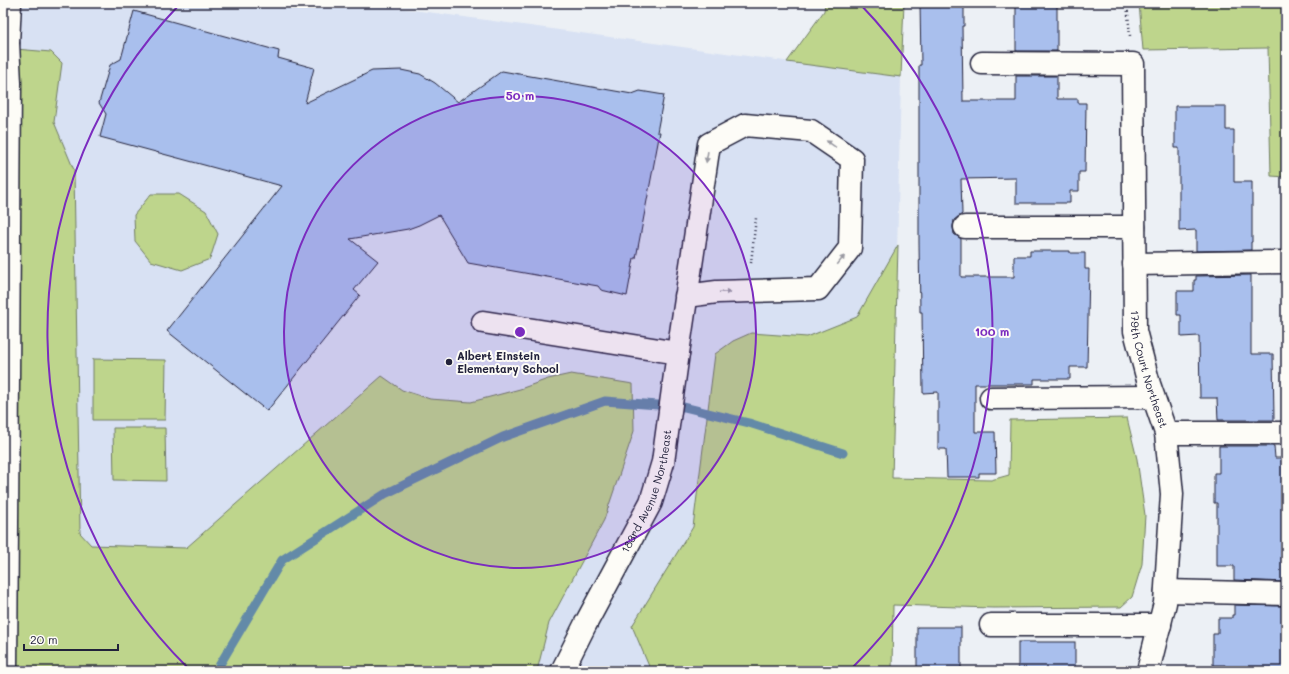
<svg xmlns="http://www.w3.org/2000/svg" width="1289" height="674" font-family="Mali,sans-serif">
	<style>
		.built { fill: #d8e1f3 }
		.green { fill: #bed58c; stroke: #707c64 }
		.lines { fill: none; stroke-linecap: round; stroke-linejoin: round }
		.stream { stroke: #638aa8; stroke-width: 9 }
		.building { fill: #a9bfed; stroke: #22223b }
		.minor-casing { stroke: #22223b; stroke-width: 25 }
		.path { stroke: #22223b; stroke-width: 2.5; stroke-dasharray: 1 3; stroke-linecap: butt }
		.minor { stroke: #fdfcf7; stroke-width: 22 }
		.oneway { fill: #9a9aa2 }
		.ring { fill: none; stroke: #7b2cbf; stroke-width: 2 }
		.poi-dot { fill: #22223b; stroke: #fdfcf7; stroke-width: 1.5 }
		.labels { text-anchor: middle; stroke-width: 4; stroke-linejoin: round; paint-order: stroke }
		.poi-label { font-size: 11px; font-weight: bold; fill: #22223b; stroke: #fdfcf7; text-anchor: start }
		.street-label { font-size: 11px; fill: #22223b; stroke: #fdfcf7 }
		.centre { fill: #7b2cbf; stroke: #fdfcf7; stroke-width: 2 }
		.ring-label { font-size: 12px; text-anchor: middle; font-weight: bold; fill: #7b2cbf; stroke: #fdfcf7; stroke-width: 4; stroke-linejoin: round; paint-order: stroke }
	</style>
	<rect width="100%" height="100%" fill="#ecf0f5"/>
	<filter id="ink" filterUnits="userSpaceOnUse"><feTurbulence type="fractalNoise" baseFrequency=".025" numOctaves="2"/><feDisplacementMap in="SourceGraphic" scale="8" xChannelSelector="R" yChannelSelector="G"/><feConvolveMatrix kernelMatrix="1 2 1 2 8 2 1 2 1" color-interpolation-filters="sRGB"/></filter>
	<g filter="url(#ink)">
		<!-- built -->
		<path class="built" d="M 3,3 L 391,3 L 391,7 L 901,77 L 892,478 L 892,671 L 3,671 Z"/>
		<!-- green -->
		<g class="green">
			<path d="M 825,3 L 904,3 L 901,77 L 787,62 L 824,11 Z"/>
			<path d="M 1139,3 L 1286,3 L 1286,177 L 1271,176 L 1268,48 L 1143,50 Z"/>
			<path d="M 3,48 L 51,52 L 62,63 L 54,122 L 74,170 L 80,533 L 91,545 L 186,548 L 382,376 L 402,390 L 430,399 L 471,402 L 520,389 L 548,379 L 571,374 L 633,384 L 634,431 L 604,520 L 549,623 L 537,671 L 3,671 Z"/>
			<path d="M 151,194 L 179,194 L 206,211 L 218,234 L 210,259 L 182,270 L 151,261 L 135,241 L 134,215 Z"/>
			<path d="M 898,245 L 892,478 L 991,480 L 1009,475 L 1010,420 L 1127,418 L 1137,459 L 1145,515 L 1142,564 L 1132,597 L 1121,607 L 993,608 L 893,605 L 892,671 L 651,671 L 632,626 L 693,527 L 715,354 L 733,341 L 751,333 L 807,337 L 857,317 Z"/>
			<path d="M 93,359 L 166,360 L 165,420 L 93,420 Z"/>
			<path d="M 113,428 L 165,428 L 166,481 L 114,480 Z"/>
		</g>
		<g class="lines">
			<!-- stream -->
			<path class="stream" d="M 216,671 L 282,560 L 385,494 L 503,437 L 605,401 L 684,407 L 749,423 L 843,453"/>
		</g>
		<!-- building -->
		<g class="building">
			<path d="M 920,3 L 964,3 L 964,26 L 962,26 L 963,101 L 1016,101 L 1016,76 L 1057,76 L 1057,99 L 1078,99 L 1078,103 L 1086,103 L 1085,172 L 1079,172 L 1079,191 L 1070,191 L 1070,203 L 1016,203 L 1016,178 L 961,179 L 962,214 L 954,220 L 953,227 L 954,234 L 961,239 L 961,277 L 1014,277 L 1014,256 L 1030,256 L 1030,251 L 1070,251 L 1070,253 L 1085,253 L 1085,269 L 1089,269 L 1087,367 L 1070,367 L 1070,379 L 1034,379 L 1034,384 L 975,384 L 975,432 L 995,432 L 996,473 L 979,473 L 979,477 L 947,477 L 946,449 L 938,449 L 938,392 L 923,393 L 922,312 L 920,312 L 919,242 L 919,65 L 921,65 Z"/>
			<rect x="1016" y="3" width="41" height="48"/>
			<path d="M 134,11 L 279,51 L 278,58 L 314,68 L 305,103 L 372,71 L 401,70 L 420,74 L 435,83 L 458,102 L 502,71 L 632,94 L 640,91 L 664,95 L 657,132 L 660,132 L 636,258 L 634,258 L 627,296 L 601,290 L 598,286 L 468,263 L 439,215 L 419,225 L 408,229 L 350,239 L 378,261 L 354,290 L 360,295 L 267,411 L 167,331 L 282,186 L 100,137 L 106,114 L 99,103 L 110,65 L 121,59 Z"/>
			<path d="M 1175,106 L 1226,106 L 1226,130 L 1234,130 L 1234,182 L 1252,182 L 1252,242 L 1251,242 L 1251,250 L 1196,251 L 1196,230 L 1179,231 L 1179,148 L 1175,148 Z"/>
			<path d="M 1251,275 L 1251,354 L 1273,354 L 1274,420 L 1218,420 L 1217,398 L 1200,398 L 1199,336 L 1181,337 L 1181,315 L 1177,315 L 1177,291 L 1194,291 L 1194,280 L 1196,280 L 1196,276 Z"/>
			<path d="M 1219,446 L 1274,446 L 1275,458 L 1286,458 L 1286,582 L 1234,580 L 1234,566 L 1217,566 L 1217,503 L 1214,503 L 1214,473 L 1219,473 Z"/>
			<path d="M 1234,605 L 1286,606 L 1285,671 L 1225,671 L 1225,665 L 1213,665 L 1213,634 L 1218,634 L 1218,618 L 1232,618 L 1232,615 L 1234,615 Z"/>
			<rect x="917" y="627" width="44" height="44"/>
			<rect x="1018" y="642" width="57" height="29"/>
		</g>
		<g class="lines">
			<!-- minor casing -->
			<g class="minor-casing">
				<g id="minor">
					<path d="M 3,32 L 8,43 L 10,83 L 6,671"/>
					<path d="M 8,43 L 10,3"/>
					<path id="s1" d="M 982,63 L 1133,64 L 1135,331 L 1149,384 L 1166,433 L 1172,494 L 1165,603 L 1148,671"/>
					<path d="M 965,227 L 1134,227"/>
					<path d="M 1134,264 L 1286,262"/>
					<path d="M 483,322 L 678,353"/>
					<path d="M 991,398 L 1153,397"/>
					<path d="M 1166,433 L 1286,433"/>
					<path d="M 1166,591 L 1286,594"/>
					<path d="M 991,625 L 1160,625"/>
					<path id="s2" d="M 562,671 L 585,625 L 651,502 L 663,462 L 678,353 L 709,144 L 745,125 L 811,131 L 852,159 L 850,248 L 818,289 L 717,292 L 686,296"/>
				</g>
			</g>
			<!-- path -->
			<g class="path">
				<path d="M 1127,3 L 1130,36"/>
				<path d="M 751,263 L 756,218"/>
			</g>
			<!-- minor -->
			<use href="#minor" class="minor"/>
		</g>
		<!-- one-way arrows -->
		<defs><path id="oneway-solid" d="M-6-.8H1V-3.2L6.5 0L1 3.2V.8H-6Z"/></defs>
		<g class="oneway">
			<use href="#oneway-solid" transform="translate(831 144) rotate(-145)"/>
			<use href="#oneway-solid" transform="translate(707 157) rotate(99)"/>
			<use href="#oneway-solid" transform="translate(841 260) rotate(-51)"/>
			<use href="#oneway-solid" transform="translate(725 292) rotate(-2)"/>
		</g>
	</g>
	<!-- distance rings -->
	<circle cx="520" cy="332" r="236" fill="#7b2cbf" fill-opacity=".12"/>
	<g class="ring">
		<circle cx="520" cy="332" r="236"/>
		<path d="M189 669A472 472 0 0 1 180 4M860 4A472 472 0 0 1 851 669"/>
	</g>
	<!-- markers -->
	<circle class="poi-dot" cx="449" cy="362" r="4"/>
	<g class="labels">
		<!-- poi labels -->
		<g class="poi-label">
			<text x="457" y="360">Albert Einstein<tspan x="457" dy="13">Elementary School</tspan></text>
		</g>
		<!-- street labels -->
		<g class="street-label">
			<text dy="4" stroke="none"><textPath href="#s1" startOffset="458">179th Court Northeast</textPath></text>
			<text dy="4" stroke="none"><textPath href="#s2" startOffset="200">183rd Avenue Northeast</textPath></text>
		</g>
	</g>
	<circle cx="520" cy="332" r="6" class="centre"/>
	<g class="ring-label">
		<text x="520" y="100">50 m</text>
		<text x="992" y="336">100 m</text>
	</g>
	<!-- margin -->
	<rect width="1289" height="674" fill="none" stroke="#fdfcf7" stroke-width="16"/>
	<rect x="8" y="8" width="1273" height="658" fill="none" stroke="#22223b" stroke-width="1.5" filter="url(#ink)"/>
	<!-- scale -->
	<path d="M24 644v6h94v-6" fill="none" stroke="#22223b" stroke-width="2"/>
	<text x="30" y="644" font-size="12" fill="#22223b" stroke="#fdfcf7" stroke-width="3" paint-order="stroke">20 m</text>
</svg>
